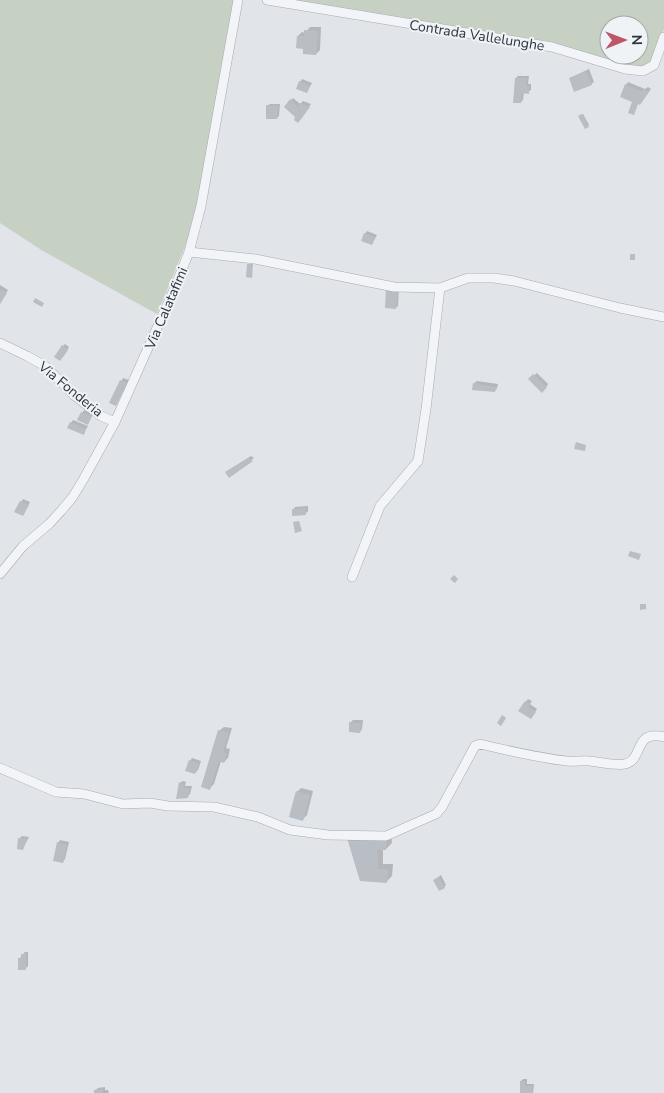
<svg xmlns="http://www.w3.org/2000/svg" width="664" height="1093" font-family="'Nunito Sans',sans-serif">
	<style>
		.green { fill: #c7d1c3; fill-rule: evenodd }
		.shadow { fill: #0003 }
		.building { fill: #b9bdc4 }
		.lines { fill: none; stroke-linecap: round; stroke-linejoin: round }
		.minor-casing { stroke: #a7abb1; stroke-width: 10 }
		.minor { stroke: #f3f4f7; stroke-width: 9 }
		.labels { text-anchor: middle; stroke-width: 4; stroke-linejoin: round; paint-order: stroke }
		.street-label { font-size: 14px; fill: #2b333d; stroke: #f0f3f6 }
	</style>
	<rect width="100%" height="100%" fill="#e1e4e8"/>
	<!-- green -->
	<g class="green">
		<path d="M 0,0 L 234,0 L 205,172 L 193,224 L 184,249 L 157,314 L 43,251 L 0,223 Z"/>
		<path d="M 279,0 L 664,0 L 664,29 L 652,64 C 649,65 645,68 641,68 C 620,69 574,51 553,42 ZM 609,25 L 639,25 L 639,55 L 609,55 Z"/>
	</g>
	<!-- shadow -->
	<g class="shadow">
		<path d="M 310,27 L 321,27 L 320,50 L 316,54 L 304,48 L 298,36 L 302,32 L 305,33 Z"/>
		<path d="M 589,69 L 594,82 L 591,84 L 570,78 Z"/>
		<path d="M 518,76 L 529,76 L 528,84 L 531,84 L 531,90 L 528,92 L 524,92 L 523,100 L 521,102 L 516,78 Z"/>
		<path d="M 302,79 L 312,83 L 307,92 L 300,82 Z"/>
		<path d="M 628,82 L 645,89 L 648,87 L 651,89 L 642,101 L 634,101 L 626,85 Z"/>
		<path d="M 293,98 L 300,104 L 303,101 L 311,104 L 301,119 L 297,116 L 291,100 Z"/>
		<path d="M 270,104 L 280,104 L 279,116 L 277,118 L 267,106 Z"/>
		<path d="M 583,114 L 589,125 L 588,126 L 580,115 Z"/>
		<path d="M 367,231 L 377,235 L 372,244 L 365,234 Z"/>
		<path d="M 0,285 L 8,290 L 0,303 Z"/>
		<path d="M 399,287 L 398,306 L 395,308 L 386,307 Z"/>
		<path d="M 65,344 L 69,347 L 63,357 L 63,346 Z"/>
		<path d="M 537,373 L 548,384 L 545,389 L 530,379 Z"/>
		<path d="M 123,378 L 129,380 L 116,405 L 111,402 Z"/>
		<path d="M 477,381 L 498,384 L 497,388 L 495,391 L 474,383 Z"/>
		<path d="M 84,410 L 93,414 L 88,423 L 79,419 Z"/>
		<path d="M 73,420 L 88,426 L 83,434 L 71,423 Z"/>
		<path d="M 251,456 L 254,458 L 229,476 L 227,472 L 229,470 Z"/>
		<path d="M 23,499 L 30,502 L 23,515 L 21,502 Z"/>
		<path d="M 308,506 L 308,511 L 306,513 L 293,510 L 295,507 Z"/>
		<path d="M 528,699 L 532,701 L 530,704 L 537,709 L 533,715 L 520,710 Z"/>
		<path d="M 353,720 L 363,720 L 362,729 L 360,732 L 350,731 L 351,722 Z"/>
		<path d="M 224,727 L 232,728 L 226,748 L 230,749 L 228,758 L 224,762 L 221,761 L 214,784 L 210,788 L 219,731 Z"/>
		<path d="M 192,758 L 201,761 L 198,770 L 195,773 L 190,761 Z"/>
		<path d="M 183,781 L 186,782 L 185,786 L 192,786 L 190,794 L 187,797 L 180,783 Z"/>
		<path d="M 301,788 L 313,791 L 307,815 L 303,819 L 297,792 Z"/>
		<path d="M 391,833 L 392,843 L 386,849 L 383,849 L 383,864 L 393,864 L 392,876 L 386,882 L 348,839 Z"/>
		<path d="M 22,836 L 29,837 L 23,848 L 20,838 Z"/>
		<path d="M 60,840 L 69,842 L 65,859 L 63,862 L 58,843 Z"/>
		<path d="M 441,875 L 446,885 L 444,887 L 434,880 Z"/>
		<path d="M 25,952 L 28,952 L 28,966 L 25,969 L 20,958 Z"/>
		<path d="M 523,1079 L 527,1079 L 527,1084 L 534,1084 L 533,1093 L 526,1093 L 521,1081 Z"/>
		<path d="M 105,1087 L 105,1090 L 108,1090 L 109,1093 L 96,1093 L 96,1090 L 98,1088 Z"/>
	</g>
	<!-- building -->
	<g class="building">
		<path d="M 304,30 L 318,31 L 316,55 L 303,54 L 303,49 L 296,48 L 297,36 L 304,36 Z"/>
		<path d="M 586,71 L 592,85 L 574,92 L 569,78 Z"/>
		<path d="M 515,78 L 527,78 L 526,86 L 529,86 L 529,94 L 522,93 L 521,103 L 513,103 Z"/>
		<path d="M 299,81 L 310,86 L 307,93 L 296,89 Z"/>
		<path d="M 625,84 L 641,91 L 645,89 L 649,92 L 640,105 L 638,104 L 634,115 L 628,113 L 632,102 L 620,97 Z"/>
		<path d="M 290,99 L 299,108 L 299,103 L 310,107 L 298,123 L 294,120 L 295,117 L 284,107 Z"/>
		<path d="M 266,105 L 278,106 L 277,119 L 266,119 Z"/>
		<path d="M 582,114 L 589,127 L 585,129 L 578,116 Z"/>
		<path d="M 364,233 L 375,237 L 372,245 L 361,241 Z"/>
		<rect x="630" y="254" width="5" height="6"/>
		<path d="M 247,264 L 253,264 L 252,278 L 246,277 Z"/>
		<path d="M 386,288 L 398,289 L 396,309 L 385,308 Z"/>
		<path d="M 0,289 L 7,293 L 0,304 Z"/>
		<path d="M 35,298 L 44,303 L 42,307 L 33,302 Z"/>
		<path d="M 62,345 L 68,350 L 60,361 L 54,357 Z"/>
		<path d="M 533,374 L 547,387 L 542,393 L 528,379 Z"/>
		<path d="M 120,380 L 127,383 L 116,406 L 109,403 Z"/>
		<path d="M 473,383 L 496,387 L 495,392 L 472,390 Z"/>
		<path d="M 81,412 L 92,416 L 88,425 L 77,420 Z"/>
		<path d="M 70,422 L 86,429 L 84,435 L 67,428 Z"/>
		<path d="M 576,442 L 586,445 L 585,451 L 574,449 Z"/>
		<path d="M 248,458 L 253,461 L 229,478 L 225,472 Z"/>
		<path d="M 20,501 L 29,505 L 23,516 L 14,512 Z"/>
		<path d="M 305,508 L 306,515 L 292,516 L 292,509 Z"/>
		<path d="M 299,521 L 302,531 L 295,533 L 293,522 Z"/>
		<path d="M 630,551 L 641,554 L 639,560 L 628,556 Z"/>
		<path d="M 454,575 L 458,579 L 455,583 L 450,579 Z"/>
		<path d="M 640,604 L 646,604 L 646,609 L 640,610 Z"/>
		<path d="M 525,701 L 530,704 L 528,707 L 536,712 L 531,719 L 518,711 Z"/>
		<path d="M 502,715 L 506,718 L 501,726 L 497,723 Z"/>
		<path d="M 349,722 L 361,723 L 360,733 L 349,732 Z"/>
		<path d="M 218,730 L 229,732 L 223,752 L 227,753 L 224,763 L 219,761 L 210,790 L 201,787 Z"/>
		<path d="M 189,760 L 199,763 L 195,774 L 185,771 Z"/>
		<path d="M 179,782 L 185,785 L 183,788 L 190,788 L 188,798 L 176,799 Z"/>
		<path d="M 296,791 L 310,795 L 303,821 L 289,817 Z"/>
		<path d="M 18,838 L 27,839 L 23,850 L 17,849 Z"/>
		<path d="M 347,838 L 386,838 L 386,850 L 378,850 L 378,869 L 388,869 L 387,883 L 360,881 Z"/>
		<path d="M 57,842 L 67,845 L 63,863 L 53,861 Z"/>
		<path d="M 439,877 L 445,888 L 439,891 L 433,880 Z"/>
		<path d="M 21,954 L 26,954 L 26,970 L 18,970 L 18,958 L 21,958 Z"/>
		<path d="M 520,1081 L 525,1081 L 525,1086 L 532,1086 L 532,1093 L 520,1093 Z"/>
		<path d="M 103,1089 L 103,1093 L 94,1093 L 94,1090 Z"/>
	</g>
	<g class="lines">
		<!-- minor casing -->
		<g class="minor-casing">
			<g id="minor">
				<path d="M 267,0 L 552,47 L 625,69 L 643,71 L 654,65 L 664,37"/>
				<path d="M 189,252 L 255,259 L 394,287 L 440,288 L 468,278 L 494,278 L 514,281 L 620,308 L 664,317"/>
				<path d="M 0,343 L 27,356 L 45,366 L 75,396 L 101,416 L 115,422"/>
				<path d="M 0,574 L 23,546 L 49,524 L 61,511 L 72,498 L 83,480 L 115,422 L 173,292 L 189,252 L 201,206 L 238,0"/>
				<path d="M 352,577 L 380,506 L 418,461 L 426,409 L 440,288"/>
				<path d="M 0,768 L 56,792 L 84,794 L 123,804 L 150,803 L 168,806 L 214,807 L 258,817 L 290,830 L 328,835 L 386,836 L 436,814 L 442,807 L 475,746 L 480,744 C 509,751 538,758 567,761 C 575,762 583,760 590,761 C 599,762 617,766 625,764 C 644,760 633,729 664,737"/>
			</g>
		</g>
		<!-- minor -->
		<use href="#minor" class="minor"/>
	</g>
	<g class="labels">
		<!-- street labels -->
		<g class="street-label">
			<text transform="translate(477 35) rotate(9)" y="5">Contrada Vallelunghe</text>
			<text transform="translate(166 308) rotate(-67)" y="5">Via Calatafimi</text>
			<text transform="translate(71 389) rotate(39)" y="5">Via Fonderia</text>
		</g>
	</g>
	<!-- north arrow -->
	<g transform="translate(624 40) rotate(89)"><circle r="24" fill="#f0f3f6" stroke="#a1a6ac"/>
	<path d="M0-4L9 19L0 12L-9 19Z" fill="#be5569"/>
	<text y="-8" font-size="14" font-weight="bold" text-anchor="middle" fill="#2b333d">N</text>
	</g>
</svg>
